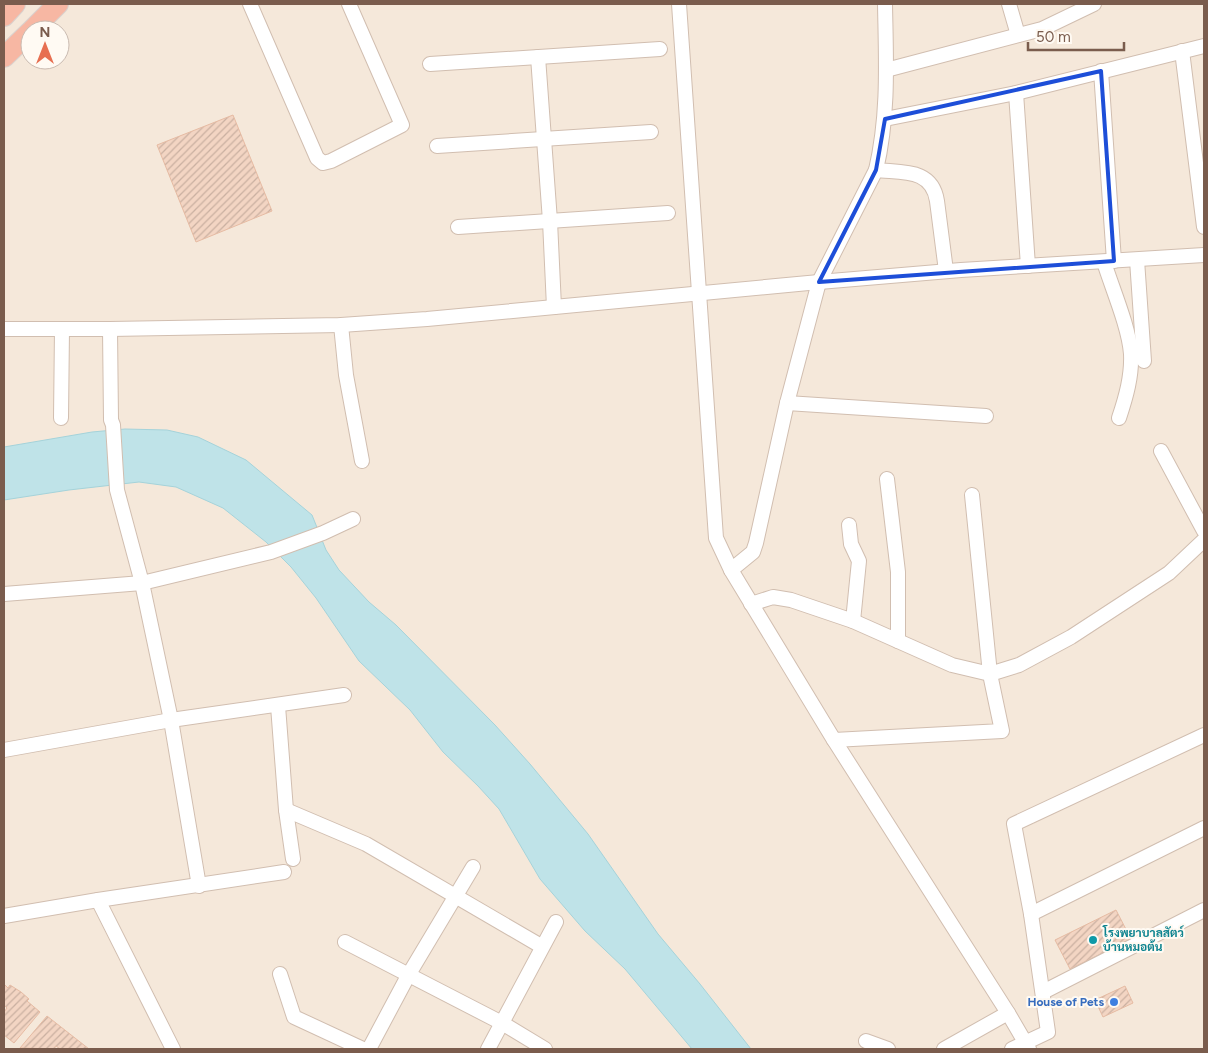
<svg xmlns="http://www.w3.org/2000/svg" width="1208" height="1053" font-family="Figtree,Sarabun,sans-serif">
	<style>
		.residential { fill: #f5e8da; fill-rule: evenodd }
		.water { fill: #bfe3e8; stroke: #a5d3da }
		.building { fill: url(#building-hatch); stroke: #e6bba3 }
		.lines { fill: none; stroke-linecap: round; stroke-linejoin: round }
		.minor-casing { stroke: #d1beb0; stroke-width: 16 }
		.highway-casing { stroke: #dad1cd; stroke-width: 22 }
		.minor { stroke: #fff; stroke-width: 14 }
		.highway { stroke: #f7b7a3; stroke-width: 20 }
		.marked { fill: none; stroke: #1d4ed8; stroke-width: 4; stroke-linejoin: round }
		.culture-dot { fill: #0f9aa8; stroke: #fffaf3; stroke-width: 2 }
		.shop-dot { fill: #3f7fe0; stroke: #fffaf3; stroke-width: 2 }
		.labels { text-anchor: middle; stroke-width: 4; stroke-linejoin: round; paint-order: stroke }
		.culture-label { font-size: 12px; font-weight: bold; fill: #0d838f; stroke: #fffaf3; text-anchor: start }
		.shop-label { font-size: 12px; font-weight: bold; fill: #366cbe; stroke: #fffaf3; text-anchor: end }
	</style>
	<defs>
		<pattern id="building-hatch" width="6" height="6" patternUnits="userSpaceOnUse" patternTransform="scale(1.25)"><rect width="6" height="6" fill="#f3d5c3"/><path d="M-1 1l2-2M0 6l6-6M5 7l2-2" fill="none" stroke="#cab0a1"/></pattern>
	</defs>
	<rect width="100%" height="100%" fill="#fdf6ec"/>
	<!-- residential -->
	<path class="residential" d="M 4,4 L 1204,4 L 1204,1049 L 4,1049 ZM 30,30 L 60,30 L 60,60 L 30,60 Z"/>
	<!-- water -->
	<path class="water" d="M 125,429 L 167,430 L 198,437 L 246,460 L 312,515 L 326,550 L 339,570 L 369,602 L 396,625 L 495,725 L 530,764 L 588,834 L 658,934 L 700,984 L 751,1049 L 692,1049 L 625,969 L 585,931 L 540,879 L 499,809 L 478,786 L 443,752 L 410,710 L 359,661 L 316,598 L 291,567 L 266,542 L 223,508 L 176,487 L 139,482 L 69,490 L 4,500 L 4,447 L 92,432 Z"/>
	<!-- building -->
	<g class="building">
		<path d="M 233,115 L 272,211 L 196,242 L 157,145 Z"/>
		<path d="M 1116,910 L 1131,939 L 1070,969 L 1055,940 Z"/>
		<path d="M 4,984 L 8,988 L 10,985 L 21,992 L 29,999 L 27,1001 L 40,1012 L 14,1043 L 4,1035 L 4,1012 L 7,1008 L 4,1005 Z"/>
		<path d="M 1125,986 L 1133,1003 L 1103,1017 L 1095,1000 Z"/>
		<path d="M 47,1016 L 89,1049 L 60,1049 L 56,1046 L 54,1049 L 20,1048 Z"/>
	</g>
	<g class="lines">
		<!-- minor casing -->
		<g class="minor-casing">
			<g id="minor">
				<path d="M 250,4 L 317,158 L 323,163 L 331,161 L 402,125 L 349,4"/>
				<path d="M 679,4 L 716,538 L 731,570 L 834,740 L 1008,1013 L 1029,1049"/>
				<path d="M 885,4 C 886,61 889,114 876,170 C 902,173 932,168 937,201 L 946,271"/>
				<path d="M 1009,4 L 1018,35"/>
				<path d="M 1182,51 L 1204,227"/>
				<path d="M 538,57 L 550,221 L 554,307"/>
				<path d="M 430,64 L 660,49"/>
				<path d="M 886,70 L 1042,29 L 1094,4"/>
				<path d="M 1101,71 L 1114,261"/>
				<path d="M 1016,93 L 1028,266"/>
				<path d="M 885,119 L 1016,93 L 1204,46"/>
				<path d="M 437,146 L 651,132"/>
				<path d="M 458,227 L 668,213"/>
				<path d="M 1137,260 L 1144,361"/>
				<path d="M 1104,262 C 1112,288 1129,327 1131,354 C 1132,376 1126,397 1119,418"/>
				<path d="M 341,325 L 346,375 L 362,461"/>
				<path d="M 4,329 L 110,329 L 341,325 L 427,319 L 819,282 L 961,270 L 1204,255"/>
				<path d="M 110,329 L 111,420 L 113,425 L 117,490 L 142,583 L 171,720 L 199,886"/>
				<path d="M 787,403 L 986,416"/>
				<path d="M 61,418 L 62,329"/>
				<path d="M 1161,451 L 1204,531"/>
				<path d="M 887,479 L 898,572 L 898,641"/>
				<path d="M 849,525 L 851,544 L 859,561 L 853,621"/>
				<path d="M 731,570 L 753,552 L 756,543 L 787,403 L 819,282 L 876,170"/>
				<path d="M 4,594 L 142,583 L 271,552 L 323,533 L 353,519"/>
				<path d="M 751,604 L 773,597 L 791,600 L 853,621 L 952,665 L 990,674 L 1019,665 L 1071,637 L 1169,573 L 1204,540"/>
				<path d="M 278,706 L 286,810 L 293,859"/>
				<path d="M 834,740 L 1002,731 L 990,674 L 972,495"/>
				<path d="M 4,750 L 171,720 L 344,695"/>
				<path d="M 286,810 L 366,844 L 541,946"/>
				<path d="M 98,900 L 173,1049"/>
				<path d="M 1031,914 L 1204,828"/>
				<path d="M 4,916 L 98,900 L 284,872"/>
				<path d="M 345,942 L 502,1023 L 545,1049"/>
				<path d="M 280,974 L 294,1017 L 363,1049"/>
				<path d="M 1043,992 L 1204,910"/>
				<path d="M 866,1041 L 888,1049"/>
				<path d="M 369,1049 L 409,974 L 473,867"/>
				<path d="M 488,1049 L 556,922"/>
				<path d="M 944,1049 L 1008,1013"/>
				<path d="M 1012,1049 L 1048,1032 L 1031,914 L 1014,824 L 1204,735"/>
			</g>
		</g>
		<!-- highway casing -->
		<g class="highway-casing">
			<g id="highway">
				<path d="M 4,16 L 15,4"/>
				<path d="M 32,30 L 58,4"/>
				<path d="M 4,57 L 30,32"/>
			</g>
		</g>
		<!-- minor -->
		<use href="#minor" class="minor"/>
		<!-- highway -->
		<use href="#highway" class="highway"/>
	</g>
	<!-- marked area -->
	<path class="marked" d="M 1101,71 L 1114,261 L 819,282 L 876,170 L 885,119 Z"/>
	<!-- markers -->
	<circle class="culture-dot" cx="1093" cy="940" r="5"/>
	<circle class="shop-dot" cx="1114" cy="1002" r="5"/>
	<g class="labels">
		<!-- culture labels -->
		<g class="culture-label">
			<text x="1103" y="937">โรงพยาบาลสัตว์<tspan x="1103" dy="14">บ้านหมอต้น</tspan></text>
		</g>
		<!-- shop labels -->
		<g class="shop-label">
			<text x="1104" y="1006">House of Pets</text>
		</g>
	</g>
	<!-- border -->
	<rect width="1208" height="1053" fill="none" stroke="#7a5c4d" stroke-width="10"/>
	<!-- north arrow -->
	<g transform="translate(45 45)"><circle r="24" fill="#fffaf3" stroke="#cabbb1"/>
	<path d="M0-4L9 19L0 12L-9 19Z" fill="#e76f51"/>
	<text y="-8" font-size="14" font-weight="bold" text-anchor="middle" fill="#7a5c4d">N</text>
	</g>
	<!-- scale -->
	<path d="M1028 42v8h96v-8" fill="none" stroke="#7a5c4d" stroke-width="2.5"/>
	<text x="1036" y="42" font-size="15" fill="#7a5c4d" stroke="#fffaf3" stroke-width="4" paint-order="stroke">50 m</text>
</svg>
